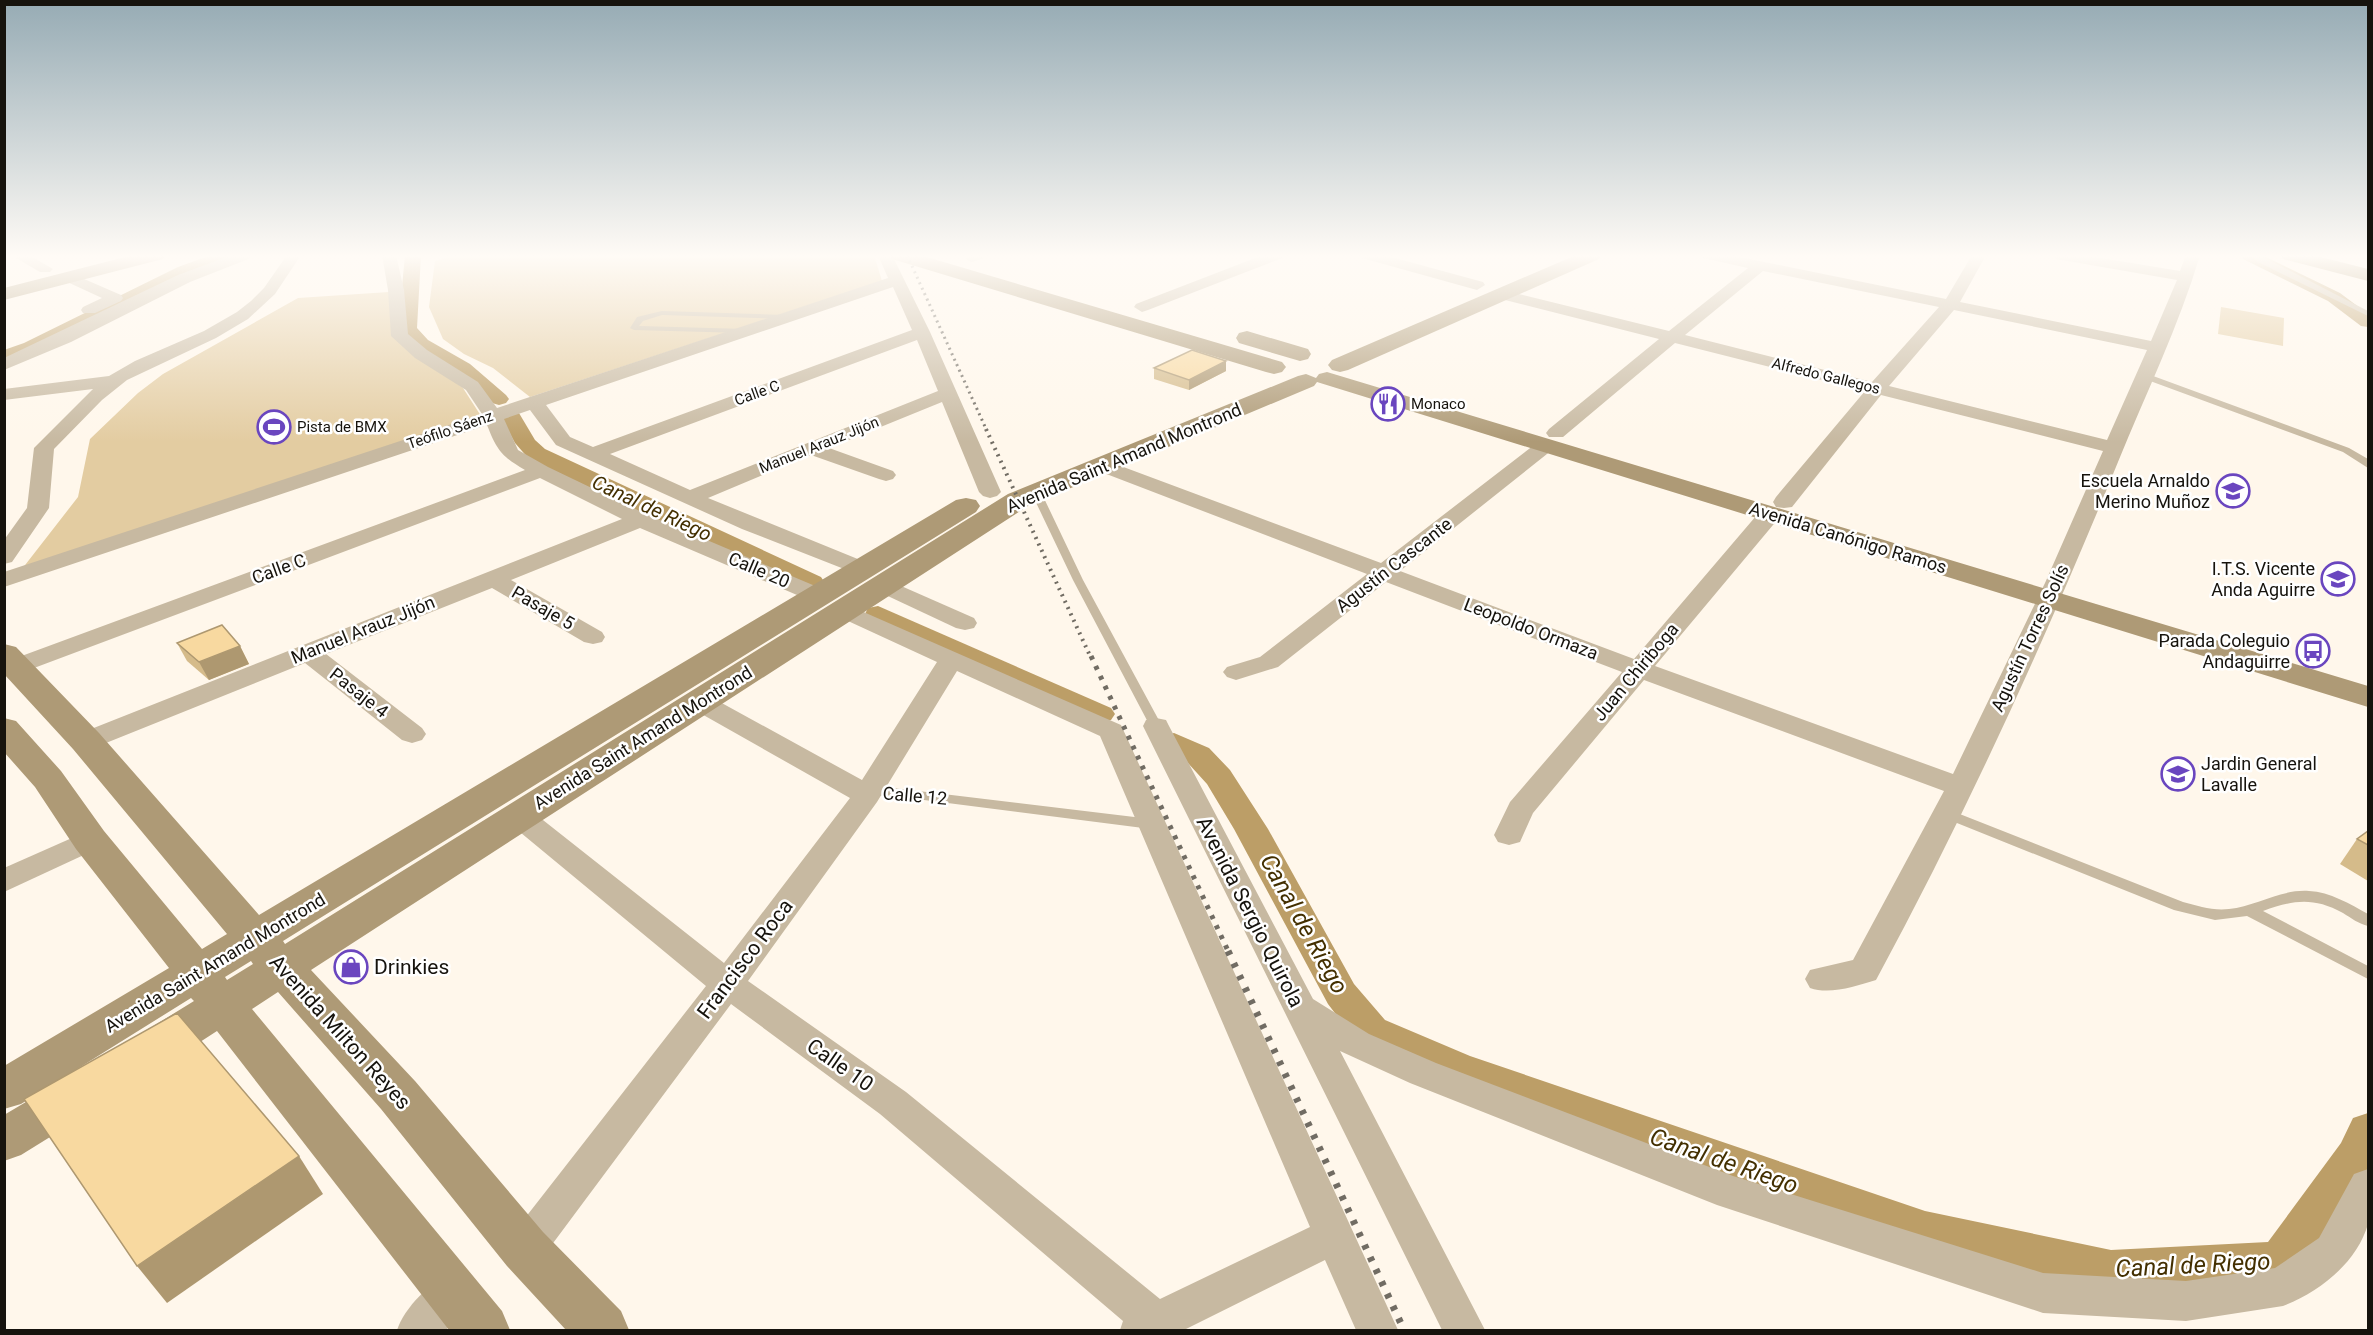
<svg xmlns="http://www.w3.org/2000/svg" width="2373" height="1335" font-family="Roboto,sans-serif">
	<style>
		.green { fill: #e3cca1 }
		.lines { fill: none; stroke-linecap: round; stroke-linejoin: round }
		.canal { fill: #bc9e67; fill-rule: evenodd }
		.lane { fill: #c7b9a1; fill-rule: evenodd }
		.street { fill: #c7b9a1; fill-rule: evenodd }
		.secondary { fill: #ae9a76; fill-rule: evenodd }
		.primary { fill: #9c8456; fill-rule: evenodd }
		.rail-far3 { stroke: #716c63; stroke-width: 3; stroke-dasharray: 2 4; stroke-linecap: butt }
		.rail-far2 { stroke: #716c63; stroke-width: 4; stroke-dasharray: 2 5; stroke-linecap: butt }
		.rail-far1 { stroke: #716c63; stroke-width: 5; stroke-dasharray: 4 7; stroke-linecap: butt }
		.rail { stroke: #716c63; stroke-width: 7; stroke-dasharray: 4.5 9; stroke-linecap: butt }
		.wall { fill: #d5bb8a }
		.shaded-wall { fill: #ae9870 }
		.building { fill: #f8d9a0; stroke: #ae9870; stroke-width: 1.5 }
		.labels { text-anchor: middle; stroke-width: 5; stroke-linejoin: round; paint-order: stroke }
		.far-street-label { font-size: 15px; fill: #16130d; stroke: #fff }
		.far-poi-label { font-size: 15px; fill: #16130d; stroke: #fff; text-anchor: start }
		.street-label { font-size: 18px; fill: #16130d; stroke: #fff }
		.poi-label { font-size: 18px; fill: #16130d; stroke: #fff; text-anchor: end }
		.water-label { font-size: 20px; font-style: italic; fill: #432f00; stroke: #fff }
		.near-street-label { font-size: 21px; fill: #16130d; stroke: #fff }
		.near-poi-label { font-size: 21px; fill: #16130d; stroke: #fff; text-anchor: start }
		.near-water-label { font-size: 24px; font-style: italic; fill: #432f00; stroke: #fff }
	</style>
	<rect width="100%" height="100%" fill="#fff7eb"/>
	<!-- green -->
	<g class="green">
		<path d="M 455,255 L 874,255 L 882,281 L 530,397 L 493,368 L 464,354 L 443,339 L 429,307 L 435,261 Z"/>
		<path d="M 389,292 L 393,336 L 463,388 L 481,416 L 22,569 L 78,497 L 90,439 L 138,393 L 163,374 L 298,298 Z"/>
		<path d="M 2221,307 L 2284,318 L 2283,346 L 2218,334 Z"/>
	</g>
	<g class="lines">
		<!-- canal -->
		<g class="canal">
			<path d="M 211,255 L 234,255 L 232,259 L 190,275 L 38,351 L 4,363 L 4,350 L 24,343 L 178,267 Z"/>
			<path d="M 405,255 L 421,255 L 417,328 L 428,340 L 470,364 L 506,395 L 509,399 L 506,403 L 499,405 L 492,403 L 456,372 L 414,348 L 398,329 Z"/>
			<path d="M 2241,255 L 2262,255 L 2340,293 L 2368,314 L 2368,327 L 2361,326 L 2328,301 L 2243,259 Z"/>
			<path d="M 509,406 L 516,408 L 535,440 L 545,449 L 821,577 L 825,583 L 821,589 L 812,591 L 803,589 L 529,459 L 515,443 L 498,412 L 502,408 Z"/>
			<path d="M 878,606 L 1111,708 L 1115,714 L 1111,720 L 1100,723 L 1089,720 L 868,620 L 865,614 L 868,608 Z"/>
			<path d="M 1174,733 L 1209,748 L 1230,770 L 1268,829 L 1354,984 L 1385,1020 L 1470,1056 L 1925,1211 L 2111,1250 L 2268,1242 L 2341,1143 L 2353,1118 L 2368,1113 L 2368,1173 L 2296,1278 L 2280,1284 L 2111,1294 L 1925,1251 L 1443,1080 L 1357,1042 L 1328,1004 L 1234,829 L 1207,784 L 1187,762 L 1163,750 L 1159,743 L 1163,736 Z"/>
		</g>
		<!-- lane -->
		<g class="lane">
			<path d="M 2251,255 L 2259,255 L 2368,311 L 2368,316 L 2258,262 Z"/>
			<path d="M 662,311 L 785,315 L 789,317 L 785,319 L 662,315 L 643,321 L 639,326 L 746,329 L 746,333 L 743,333 L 634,330 L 630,328 L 637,317 Z"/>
			<path d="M 2145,373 L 2349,448 L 2368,459 L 2368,468 L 2343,452 L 2142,378 L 2141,376 Z"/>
			<path d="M 1036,489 L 1041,492 L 1083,580 L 1162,726 L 1160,729 L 1156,730 L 1150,726 L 1073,580 L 1031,492 Z"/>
			<path d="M 885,787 L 1151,819 L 1156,821 L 1158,824 L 1156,827 L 1151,829 L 885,795 L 868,798 L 863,797 L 861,794 L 863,791 Z"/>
			<path d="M 1947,809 L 2183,902 C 2198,906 2213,911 2229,909 C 2256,906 2281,889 2309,891 C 2330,892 2350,904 2368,914 L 2368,926 C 2359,924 2351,918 2343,913 C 2313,897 2294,900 2263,911 L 2368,966 L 2368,979 L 2247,916 L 2215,920 L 2174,910 L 1942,817 L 1940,814 L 1942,811 Z"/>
		</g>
		<!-- street -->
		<g class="street">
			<path d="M 11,255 L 29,255 L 53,269 L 50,272 L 40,272 Z"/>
			<path d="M 232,255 L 253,255 L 251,258 L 190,282 L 71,342 L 4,370 L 4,358 L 178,275 Z"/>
			<path d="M 287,255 L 301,255 L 275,294 L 248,319 L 216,338 L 127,380 L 102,400 L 54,449 L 49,508 L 12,562 L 4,564 L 4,540 L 27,508 L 34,448 L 93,389 L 4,400 L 4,389 L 109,376 L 135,361 L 204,331 L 237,312 L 251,301 L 264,288 Z"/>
			<path d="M 382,255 L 396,255 L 404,290 L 408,334 L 427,350 L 478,382 L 497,408 L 888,278 L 878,255 L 892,255 L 930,332 L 1001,492 L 997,496 L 990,498 L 983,496 L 979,492 L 942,402 L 829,448 L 893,471 L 896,475 L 893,479 L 886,481 L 879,479 L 811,455 L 708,498 L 870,564 L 873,569 L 870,574 L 862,576 L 742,529 L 556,445 L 530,410 L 504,419 L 518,450 L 548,467 L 648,515 L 827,591 L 831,596 L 827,601 L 819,603 L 811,601 L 640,528 L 511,580 L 602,632 L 605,637 L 602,642 L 593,644 L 584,642 L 492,588 L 326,654 L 422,728 L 426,734 L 422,740 L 412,743 L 402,740 L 305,663 L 96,747 L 86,750 L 76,747 L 72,741 L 76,735 L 622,519 L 540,478 L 26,671 L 17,674 L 8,671 L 4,666 L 8,661 L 525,470 C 501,456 497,450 487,425 L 4,587 L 4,572 L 482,414 L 466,390 L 415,358 L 391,336 L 388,290 ZM 893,287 L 912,330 L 593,447 L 570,437 L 546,405 ZM 917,340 L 938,391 L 690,490 L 610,454 Z"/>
			<path d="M 966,255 L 987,255 L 985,258 L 972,262 L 967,260 Z"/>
			<path d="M 1263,255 L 1284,255 L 1282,258 L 1148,310 L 1142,312 L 1134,307 L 1136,304 Z"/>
			<path d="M 1360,255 L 1384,255 L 1483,282 L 1485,285 L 1477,290 L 1362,258 Z"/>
			<path d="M 1701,255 L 1730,255 L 1946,299 L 1972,255 L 1986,255 L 1960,302 L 2151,341 L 2177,280 L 2056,259 L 2049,255 L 2083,255 L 2180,271 L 2186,255 L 2200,255 C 2179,326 2146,393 2118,462 C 2046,638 1967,812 1876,980 C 1856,986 1830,995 1810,988 L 1805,979 L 1810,970 L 1853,960 L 1944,791 L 1644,680 L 1533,813 L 1520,842 L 1509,845 L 1498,842 L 1494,835 L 1510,802 L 1622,672 L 1386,582 L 1278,667 L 1236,680 L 1227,677 L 1223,672 L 1227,667 L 1260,657 L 1367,574 L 1096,470 L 1093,466 L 1096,462 L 1110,462 L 1381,563 L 1538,442 L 1552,442 L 1555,446 L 1552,450 L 1400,571 L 1634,659 L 1762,509 L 1770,508 L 1778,509 L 1781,514 L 1778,519 L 1655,666 L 1953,774 L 2045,583 L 2103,451 L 1881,395 L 1792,507 L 1784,508 L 1776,507 L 1773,502 L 1776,497 L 1865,391 L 1675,343 L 1563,437 L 1549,437 L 1546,433 L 1549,429 L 1659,339 L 1497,298 L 1495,295 L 1497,292 L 1503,290 L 1669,331 L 1748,268 L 1703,258 ZM 1763,271 L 1939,307 L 1872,382 L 1685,335 ZM 1954,310 L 2147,350 L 2107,440 L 1889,386 Z"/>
			<path d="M 68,272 L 121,295 L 123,298 L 121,301 L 95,313 L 83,313 L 81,310 L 83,307 L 102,298 L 63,280 L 60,277 L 63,274 Z"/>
			<path d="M 883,578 L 974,618 L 977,623 L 974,628 L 965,630 L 956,628 L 875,590 L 871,585 L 875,580 Z"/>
			<path d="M 843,603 L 1121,725 L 1398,1330 L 1356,1330 L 1325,1260 L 1184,1330 L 1120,1330 L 1123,1321 L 880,1114 L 731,1004 L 539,1262 L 525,1268 L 511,1262 L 505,1249 L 511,1236 L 706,986 L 509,823 L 504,816 L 509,809 L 519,806 L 529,809 L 724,963 L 850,798 L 691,708 L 687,702 L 691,696 L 700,694 L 709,696 L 862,780 L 937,662 L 835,615 L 831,610 L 835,605 ZM 957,671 L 1100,736 L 1310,1227 L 1160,1299 L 906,1092 L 748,981 L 877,802 Z"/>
			<path d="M 1156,718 L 1166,720 L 1169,726 L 1313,999 L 1369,1034 L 1436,1063 L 1733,1176 L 2043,1273 L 2186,1281 L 2275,1268 L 2319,1238 L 2354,1174 L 2368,1169 C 2369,1181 2372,1212 2368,1224 C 2357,1263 2319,1292 2283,1306 L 2186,1321 L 2043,1313 L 1717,1205 L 1410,1083 L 1340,1051 L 1485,1330 L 1442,1330 L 1143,726 L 1146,720 Z"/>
			<path d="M 90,830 L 101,833 L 105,840 L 101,847 L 4,892 L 4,868 Z"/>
			<path d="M 452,1274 L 467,1280 L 473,1294 L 467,1308 L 446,1330 L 397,1330 C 405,1307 429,1283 452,1274 Z"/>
		</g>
		<!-- secondary -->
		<g class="secondary">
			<path d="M 133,255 L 166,255 L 163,259 L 4,300 L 4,288 Z"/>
			<path d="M 889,255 L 920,255 L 1282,362 L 1286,367 L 1282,372 L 1274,374 L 1266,372 L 892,259 Z"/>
			<path d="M 1576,255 L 1602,255 L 1599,259 L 1348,370 L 1340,372 L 1332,370 L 1328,365 L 1332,360 Z"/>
			<path d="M 1247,331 L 1308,349 L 1311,354 L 1308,359 L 1300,361 L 1239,343 L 1236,338 L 1239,333 Z"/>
			<path d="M 1327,372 L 2368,686 L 2368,707 L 1317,382 L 1314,386 L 1028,506 L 311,970 L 415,1081 L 543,1232 L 621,1311 L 629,1330 L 566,1330 L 507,1266 L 381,1109 L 278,992 L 252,1009 L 502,1311 L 510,1330 L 449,1330 L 217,1031 L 166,1064 L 150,1070 L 134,1064 L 127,1051 L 134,1038 L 194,1001 L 191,998 L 21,1104 L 4,1109 L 4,1066 L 169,968 L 76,849 L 35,787 L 4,752 L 4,718 L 16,721 L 61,771 L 104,831 L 202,949 L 227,934 L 73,749 L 4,674 L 4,644 L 16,647 L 99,733 L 259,915 L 956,500 L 966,498 L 976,500 L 980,506 L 976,512 L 283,941 L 285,944 L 1008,494 L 1298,376 L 1306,374 L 1316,378 L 1319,374 ZM 251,961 L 253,964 L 227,980 L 225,977 Z"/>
			<path d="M 75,1077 L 92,1083 L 99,1097 L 92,1111 L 21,1155 L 4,1161 L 4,1115 L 58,1083 Z"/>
		</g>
		<!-- primary -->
		<path class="primary" d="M 2280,255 L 2313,255 L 2368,269 L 2368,281 L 2283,259 Z"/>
		<!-- rail-far3 -->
		<path class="rail-far3" d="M 907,255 L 987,431"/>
		<!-- rail-far2 -->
		<path class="rail-far2" d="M 986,429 L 1091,658"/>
		<!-- rail-far1 -->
		<path class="rail-far1" d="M 1091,656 L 1229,953"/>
		<!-- rail -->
		<path class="rail" d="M 1228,951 L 1404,1330"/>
	</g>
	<!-- wall -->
	<g class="wall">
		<path d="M 1226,361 L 1226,371 L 1189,390 L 1154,379 L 1154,368 Z"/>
		<path d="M 177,643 L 240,646 L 249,664 L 209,680 L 187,661 Z"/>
		<path d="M 2368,831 L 2368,881 L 2340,864 L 2357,839 Z"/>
	</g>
	<!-- shaded-wall -->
	<g class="shaded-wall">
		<path d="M 1226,361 L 1226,371 L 1189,390 L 1189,380 Z"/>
		<path d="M 240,646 L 249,664 L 209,680 L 199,662 Z"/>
		<path d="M 299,1156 L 323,1194 L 167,1303 L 137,1266 Z"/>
	</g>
	<!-- building -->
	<g class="building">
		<path d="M 1192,350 L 1226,361 L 1189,380 L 1154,368 Z"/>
		<path d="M 222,625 L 240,646 L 199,662 L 177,643 Z"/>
		<path d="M 2368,831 L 2368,845 L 2357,839 Z"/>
		<path d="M 177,1013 L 299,1156 L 137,1266 L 24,1099 Z"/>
	</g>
	<!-- sky -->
	<linearGradient id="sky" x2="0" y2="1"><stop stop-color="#96abb4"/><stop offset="0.58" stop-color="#fffbf6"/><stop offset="1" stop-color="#fffbf6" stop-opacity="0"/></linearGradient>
	<rect width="2373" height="442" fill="url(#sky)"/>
	<!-- icons -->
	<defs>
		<g id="restaurant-ring" transform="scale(1.725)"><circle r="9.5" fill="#fff" stroke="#6a46bf" stroke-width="1.5"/><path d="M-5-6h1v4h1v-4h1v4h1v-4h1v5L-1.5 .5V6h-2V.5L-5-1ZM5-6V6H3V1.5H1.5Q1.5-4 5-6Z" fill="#6a46bf"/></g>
		<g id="stadium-ring" transform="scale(1.725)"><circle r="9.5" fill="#fff" stroke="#6a46bf" stroke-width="1.5"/><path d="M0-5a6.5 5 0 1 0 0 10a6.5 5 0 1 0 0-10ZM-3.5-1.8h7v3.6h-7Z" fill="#6a46bf"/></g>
		<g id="school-ring" transform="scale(1.725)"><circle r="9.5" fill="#fff" stroke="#6a46bf" stroke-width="1.5"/><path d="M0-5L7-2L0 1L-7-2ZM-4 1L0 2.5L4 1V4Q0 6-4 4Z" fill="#6a46bf"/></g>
		<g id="bus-ring" transform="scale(1.725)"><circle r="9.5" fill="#fff" stroke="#6a46bf" stroke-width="1.5"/><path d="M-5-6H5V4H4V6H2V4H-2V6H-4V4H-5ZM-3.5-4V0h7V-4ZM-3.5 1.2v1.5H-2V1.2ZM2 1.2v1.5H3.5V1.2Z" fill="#6a46bf"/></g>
		<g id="shop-ring" transform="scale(1.725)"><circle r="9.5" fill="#fff" stroke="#6a46bf" stroke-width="1.5"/><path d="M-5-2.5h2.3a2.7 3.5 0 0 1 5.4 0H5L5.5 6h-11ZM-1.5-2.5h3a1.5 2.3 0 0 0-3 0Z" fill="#6a46bf"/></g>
	</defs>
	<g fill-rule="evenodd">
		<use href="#restaurant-ring" x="1388" y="404"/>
		<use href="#stadium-ring" x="274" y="427"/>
		<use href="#school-ring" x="2233" y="491"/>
		<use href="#school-ring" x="2338" y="579"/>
		<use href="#bus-ring" x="2313" y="651"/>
		<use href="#school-ring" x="2178" y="774"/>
		<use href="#shop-ring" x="351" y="967"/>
	</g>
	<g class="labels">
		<!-- far-street labels -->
		<g class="far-street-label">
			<text transform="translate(1826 376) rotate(14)" y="5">Alfredo Gallegos</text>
			<text transform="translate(757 393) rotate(-20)" y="5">Calle C</text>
			<text transform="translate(450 430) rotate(-19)" y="5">Teófilo Sáenz</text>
			<text transform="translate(819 445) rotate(-22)" y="5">Manuel Arauz Jijón</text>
		</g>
		<!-- far-poi labels -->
		<g class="far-poi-label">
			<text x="1411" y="409">Monaco</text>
			<text x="297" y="432">Pista de BMX</text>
		</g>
		<!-- street labels -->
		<g class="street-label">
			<text transform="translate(1124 458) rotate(-23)" y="6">Avenida Saint Amand Montrond</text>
			<text transform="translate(1848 538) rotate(17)" y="6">Avenida Canónigo Ramos</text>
			<text transform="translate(1394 565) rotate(-38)" y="6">Agustín Cascante</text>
			<text transform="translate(279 569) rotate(-20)" y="6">Calle C</text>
			<text transform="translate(759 570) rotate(23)" y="6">Calle 20</text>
			<text transform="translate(543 608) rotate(30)" y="6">Pasaje 5</text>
			<text transform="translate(1531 629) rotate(21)" y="6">Leopoldo Ormaza</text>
			<text transform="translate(363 630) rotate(-22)" y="6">Manuel Arauz Jijón</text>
			<text transform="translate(2030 638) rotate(-65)" y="6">Agustín Torres Solís</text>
			<text transform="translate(1636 672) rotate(-50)" y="6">Juan Chiriboga</text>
			<text transform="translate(359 693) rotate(38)" y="6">Pasaje 4</text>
			<text transform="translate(643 738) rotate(-32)" y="6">Avenida Saint Amand Montrond</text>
			<text transform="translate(915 796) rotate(5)" y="6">Calle 12</text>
			<text transform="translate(215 963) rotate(-31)" y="6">Avenida Saint Amand Montrond</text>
		</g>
		<!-- poi labels -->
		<g class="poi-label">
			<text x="2210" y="487">Escuela Arnaldo<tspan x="2210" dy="21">Merino Muñoz</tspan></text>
			<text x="2315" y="575">I.T.S. Vicente<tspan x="2315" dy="21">Anda Aguirre</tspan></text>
			<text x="2290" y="647">Parada Coleguio<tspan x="2290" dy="21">Andaguirre</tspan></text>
			<text x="2201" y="770" text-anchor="start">Jardin General<tspan x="2201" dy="21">Lavalle</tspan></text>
		</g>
		<!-- water labels -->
		<g class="water-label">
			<text transform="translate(652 508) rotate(25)" y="7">Canal de Riego</text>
		</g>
		<!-- near-street labels -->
		<g class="near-street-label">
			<text transform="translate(1250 912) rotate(63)" y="7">Avenida Sergio Quirola</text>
			<text transform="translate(745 959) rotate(-53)" y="7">Francisco Roca</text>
			<text transform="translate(340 1032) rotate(48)" y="7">Avenida Milton Reyes</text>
			<text transform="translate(840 1065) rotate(35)" y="7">Calle 10</text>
		</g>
		<!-- near-poi labels -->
		<g class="near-poi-label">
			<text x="374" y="974">Drinkies</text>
		</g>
		<!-- near-water labels -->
		<g class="near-water-label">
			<text transform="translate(1304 924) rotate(61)" y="8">Canal de Riego</text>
			<text transform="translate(1724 1161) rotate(19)" y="8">Canal de Riego</text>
			<text transform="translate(2193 1265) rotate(-3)" y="8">Canal de Riego</text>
		</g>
	</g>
	<!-- border -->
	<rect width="2373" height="1335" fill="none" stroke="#16130d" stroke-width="12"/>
</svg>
